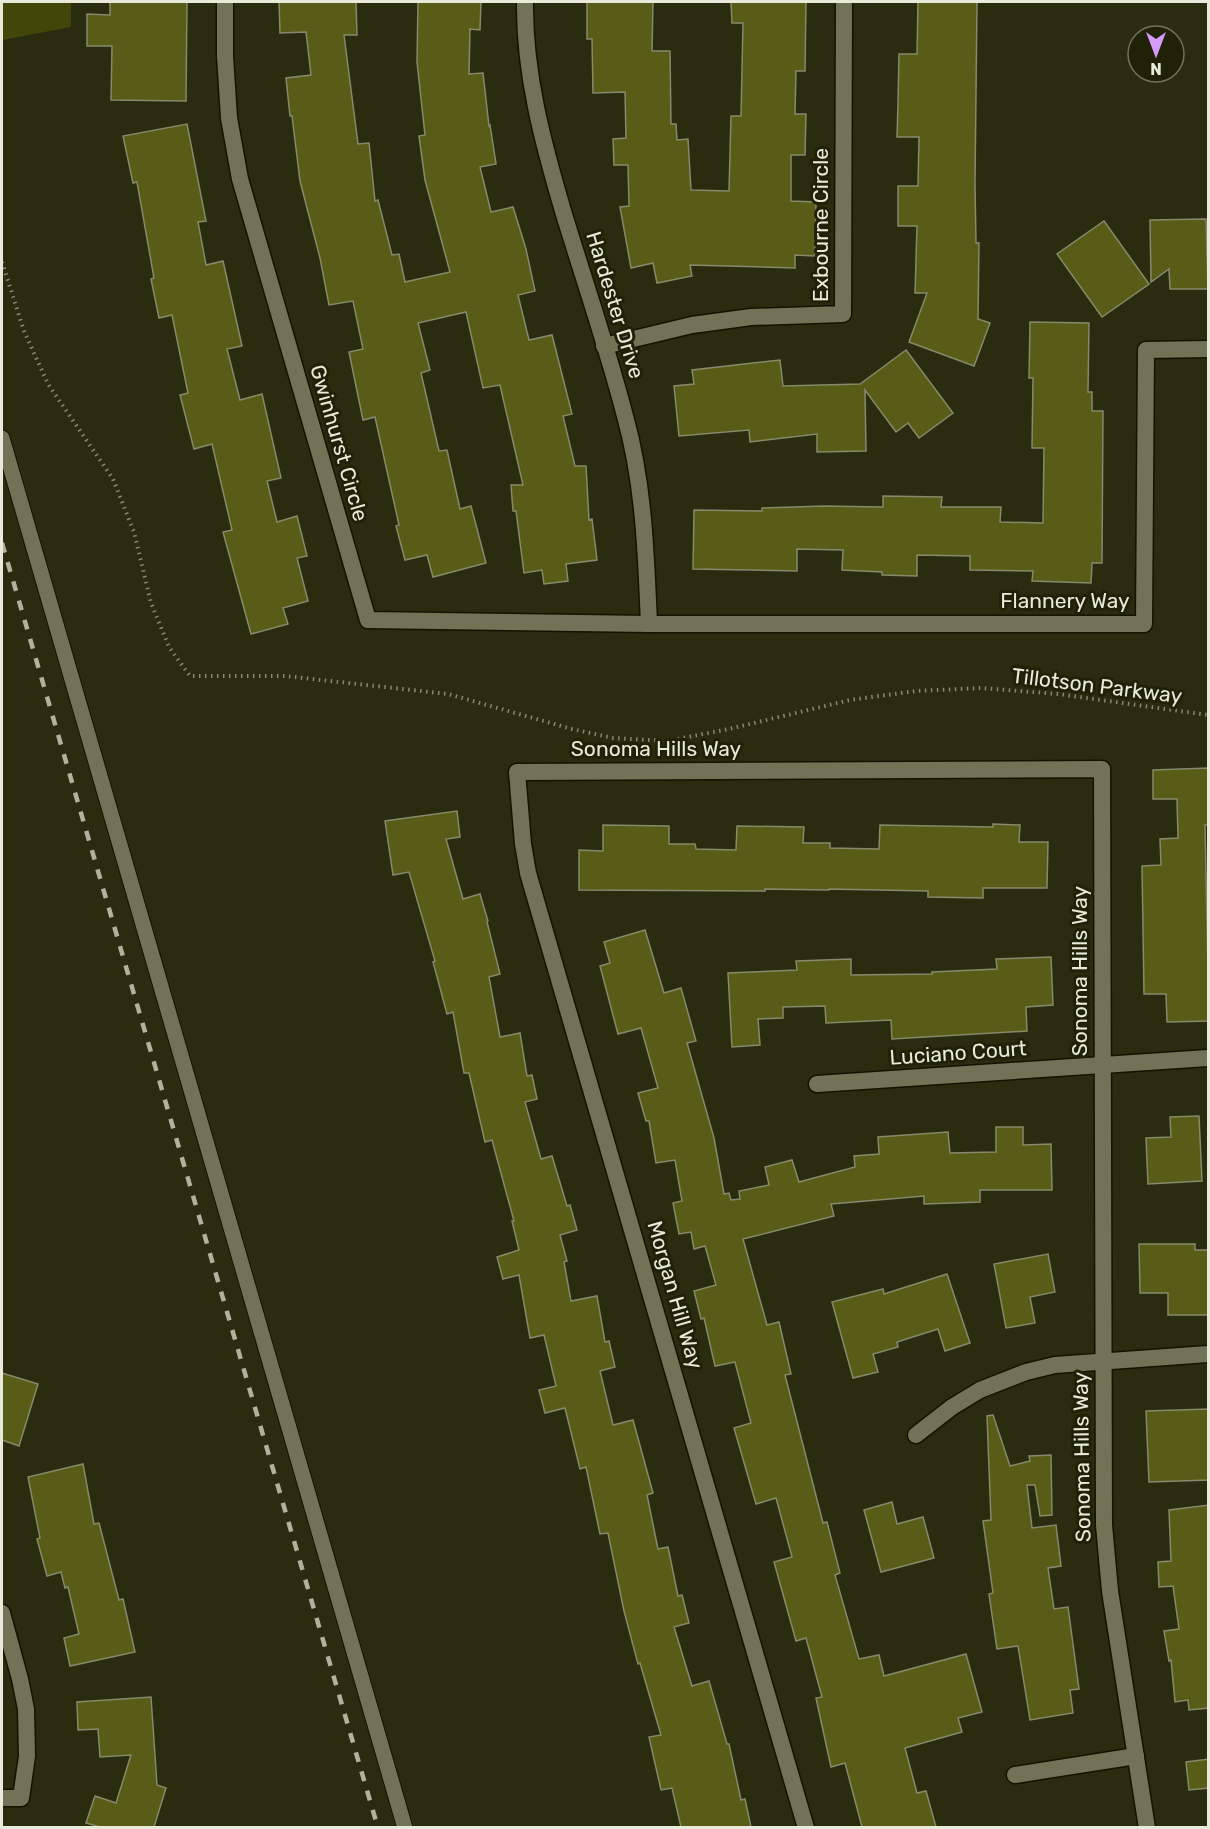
<svg xmlns="http://www.w3.org/2000/svg" width="1210" height="1829" font-family="Rubik,sans-serif">
	<style>
		.green { fill: #434609 }
		.building { fill: #595c17; stroke: #86896a; stroke-width: 1.5 }
		.lines { fill: none; stroke-linecap: round; stroke-linejoin: round }
		.service-casing { stroke: #131400; stroke-width: 17 }
		.minor-casing { stroke: #131400; stroke-width: 19 }
		.path { stroke: #878973; stroke-width: 4; stroke-dasharray: 1.5 4.5; stroke-linecap: butt }
		.service { stroke: #717356; stroke-width: 15 }
		.minor { stroke: #717356; stroke-width: 16 }
		.rail { stroke: #b0b29f; stroke-width: 4.5; stroke-dasharray: 10 10; stroke-linecap: butt }
		.labels { text-anchor: middle; stroke-width: 6; stroke-linejoin: round; paint-order: stroke }
		.street-label { font-size: 21px; fill: #e8eada; stroke: #202207 }
	</style>
	<rect width="100%" height="100%" fill="#2a2c10"/>
	<!-- green -->
	<path class="green" d="M 2,2 L 71,2 L 71,27 L 2,40 Z"/>
	<!-- building -->
	<g class="building">
		<path d="M 110,2 L 187,2 L 186,101 L 111,100 L 112,46 L 87,46 L 87,14 L 110,15 Z"/>
		<path d="M 279,2 L 356,2 L 357,35 L 344,35 L 358,144 L 369,143 L 375,201 L 378,200 L 392,255 L 399,254 L 405,282 L 450,272 L 425,180 L 419,136 L 425,135 L 417,62 L 418,2 L 481,2 L 480,30 L 470,29 L 469,74 L 483,73 L 489,126 L 490,125 L 496,164 L 480,167 L 491,212 L 513,207 L 526,249 L 535,291 L 518,295 L 529,340 L 552,335 L 572,414 L 563,416 L 575,466 L 586,466 L 589,520 L 592,519 L 597,560 L 566,564 L 568,581 L 544,584 L 542,570 L 524,573 L 516,511 L 513,511 L 511,485 L 523,485 L 500,385 L 483,388 L 466,312 L 418,323 L 430,370 L 421,373 L 439,451 L 447,450 L 460,509 L 471,506 L 486,563 L 433,577 L 427,555 L 405,560 L 396,526 L 399,525 L 375,417 L 363,420 L 349,352 L 363,349 L 353,301 L 329,305 L 320,258 L 300,181 L 292,116 L 290,116 L 286,78 L 311,75 L 306,32 L 280,33 Z"/>
		<path d="M 587,2 L 653,2 L 652,51 L 670,51 L 671,124 L 676,124 L 677,140 L 688,139 L 691,190 L 729,191 L 731,116 L 741,116 L 743,23 L 732,23 L 731,2 L 806,2 L 805,71 L 796,71 L 795,114 L 806,114 L 805,155 L 791,155 L 791,201 L 816,202 L 815,256 L 795,255 L 795,268 L 690,265 L 692,276 L 657,283 L 653,263 L 631,268 L 620,207 L 629,206 L 628,165 L 614,165 L 613,139 L 626,138 L 625,92 L 593,93 L 592,39 L 587,39 Z"/>
		<path d="M 918,2 L 977,2 L 975,184 L 976,243 L 979,243 L 978,319 L 990,323 L 974,366 L 909,342 L 927,293 L 915,293 L 917,226 L 898,226 L 898,186 L 918,186 L 919,137 L 897,137 L 898,103 L 899,54 L 917,54 Z"/>
		<path d="M 187,124 L 206,221 L 198,222 L 206,265 L 223,261 L 242,346 L 227,349 L 240,400 L 262,394 L 281,478 L 267,481 L 277,522 L 297,516 L 307,556 L 297,558 L 308,601 L 283,608 L 288,624 L 251,634 L 223,532 L 232,530 L 212,444 L 194,449 L 180,395 L 188,393 L 172,315 L 159,318 L 151,279 L 154,278 L 137,182 L 133,183 L 123,136 Z"/>
		<path d="M 1206,219 L 1208,289 L 1170,289 L 1169,269 L 1151,282 L 1150,220 Z"/>
		<path d="M 1104,221 L 1149,284 L 1102,317 L 1057,254 Z"/>
		<path d="M 1030,322 L 1089,323 L 1088,392 L 1092,392 L 1092,411 L 1103,411 L 1102,563 L 1092,563 L 1091,583 L 1032,581 L 1033,571 L 970,570 L 970,556 L 917,555 L 917,576 L 882,575 L 882,572 L 842,570 L 843,550 L 797,549 L 797,571 L 693,569 L 694,510 L 762,511 L 762,508 L 824,506 L 883,507 L 883,496 L 942,497 L 941,507 L 1001,507 L 1000,522 L 1043,523 L 1044,448 L 1032,448 L 1033,378 L 1029,378 Z"/>
		<path d="M 906,350 L 953,413 L 919,438 L 908,423 L 896,432 L 865,390 L 866,451 L 817,452 L 817,434 L 750,442 L 749,430 L 679,436 L 674,386 L 694,384 L 692,370 L 780,360 L 783,386 L 860,384 Z"/>
		<path d="M 1209,768 L 1209,825 L 1205,825 L 1209,1021 L 1167,1022 L 1166,994 L 1144,994 L 1142,866 L 1161,865 L 1160,839 L 1178,838 L 1177,799 L 1153,799 L 1153,770 Z"/>
		<path d="M 457,811 L 460,837 L 446,839 L 463,899 L 480,894 L 488,921 L 487,922 L 500,974 L 489,977 L 500,1037 L 520,1033 L 527,1076 L 532,1075 L 537,1099 L 525,1102 L 541,1159 L 552,1156 L 567,1206 L 570,1205 L 577,1230 L 560,1235 L 567,1261 L 564,1262 L 571,1301 L 597,1296 L 605,1342 L 609,1341 L 615,1367 L 600,1371 L 613,1425 L 633,1420 L 653,1493 L 647,1495 L 658,1549 L 668,1547 L 678,1596 L 682,1595 L 689,1623 L 674,1627 L 692,1686 L 709,1681 L 727,1744 L 729,1744 L 741,1800 L 745,1799 L 751,1827 L 681,1827 L 672,1788 L 661,1790 L 649,1737 L 661,1735 L 640,1663 L 638,1664 L 624,1611 L 608,1533 L 600,1534 L 586,1467 L 580,1469 L 565,1408 L 545,1413 L 539,1390 L 556,1386 L 544,1335 L 530,1338 L 519,1275 L 503,1279 L 497,1257 L 519,1250 L 512,1221 L 514,1221 L 492,1140 L 485,1142 L 469,1073 L 464,1073 L 453,1012 L 447,1014 L 433,962 L 435,961 L 409,872 L 393,875 L 385,821 Z"/>
		<path d="M 993,824 L 1020,825 L 1019,842 L 1048,842 L 1047,888 L 983,888 L 983,898 L 928,897 L 928,891 L 829,889 L 829,890 L 765,889 L 765,891 L 579,890 L 579,850 L 603,851 L 603,825 L 669,826 L 669,844 L 695,844 L 696,849 L 736,850 L 737,826 L 804,827 L 803,843 L 830,843 L 830,848 L 879,849 L 880,825 L 993,827 Z"/>
		<path d="M 645,930 L 664,993 L 681,988 L 696,1041 L 687,1043 L 714,1138 L 724,1194 L 729,1193 L 731,1200 L 740,1199 L 739,1191 L 769,1185 L 765,1167 L 792,1160 L 799,1182 L 855,1167 L 854,1156 L 879,1154 L 878,1137 L 948,1132 L 950,1153 L 996,1152 L 996,1127 L 1023,1127 L 1023,1145 L 1051,1144 L 1052,1190 L 980,1190 L 980,1202 L 924,1204 L 924,1196 L 831,1204 L 834,1216 L 743,1239 L 767,1325 L 779,1322 L 791,1374 L 785,1375 L 823,1523 L 827,1522 L 840,1573 L 835,1575 L 859,1659 L 879,1655 L 884,1676 L 966,1654 L 982,1712 L 958,1718 L 962,1732 L 905,1748 L 917,1793 L 926,1791 L 936,1827 L 862,1827 L 845,1763 L 831,1767 L 816,1698 L 822,1697 L 806,1638 L 796,1641 L 774,1562 L 792,1557 L 776,1498 L 756,1504 L 734,1428 L 751,1423 L 735,1362 L 715,1366 L 704,1318 L 701,1319 L 694,1291 L 716,1285 L 705,1246 L 694,1249 L 691,1232 L 679,1234 L 673,1203 L 682,1201 L 675,1160 L 656,1163 L 649,1121 L 646,1121 L 638,1093 L 658,1088 L 641,1028 L 618,1034 L 600,966 L 610,963 L 604,942 Z"/>
		<path d="M 1051,957 L 1053,1005 L 1026,1007 L 1027,1031 L 892,1039 L 891,1020 L 826,1023 L 825,1006 L 783,1007 L 783,1018 L 758,1019 L 760,1045 L 732,1047 L 728,973 L 797,970 L 796,961 L 851,959 L 851,975 L 932,974 L 932,972 L 997,969 L 996,959 Z"/>
		<path d="M 1199,1116 L 1202,1181 L 1148,1184 L 1146,1138 L 1171,1137 L 1170,1117 Z"/>
		<path d="M 1139,1244 L 1195,1244 L 1195,1250 L 1209,1250 L 1209,1315 L 1168,1315 L 1168,1293 L 1140,1293 Z"/>
		<path d="M 1048,1254 L 1055,1292 L 1030,1297 L 1035,1323 L 1006,1328 L 994,1264 Z"/>
		<path d="M 947,1274 L 970,1343 L 945,1351 L 938,1329 L 897,1342 L 898,1347 L 873,1354 L 878,1372 L 853,1378 L 832,1302 L 883,1289 L 884,1294 Z"/>
		<path d="M 2,1373 L 38,1384 L 19,1446 L 2,1440 Z"/>
		<path d="M 1209,1409 L 1209,1480 L 1149,1482 L 1146,1411 Z"/>
		<path d="M 993,1415 L 1010,1466 L 1030,1461 L 1029,1456 L 1051,1455 L 1052,1515 L 1040,1516 L 1035,1485 L 1027,1485 L 1032,1528 L 1056,1525 L 1061,1566 L 1048,1568 L 1054,1609 L 1068,1607 L 1079,1689 L 1070,1690 L 1073,1713 L 1030,1720 L 1018,1646 L 997,1649 L 989,1594 L 993,1593 L 983,1521 L 991,1520 L 987,1416 Z"/>
		<path d="M 83,1464 L 94,1524 L 99,1523 L 119,1600 L 123,1599 L 135,1652 L 70,1666 L 64,1638 L 79,1634 L 68,1587 L 65,1588 L 61,1572 L 47,1576 L 37,1539 L 40,1538 L 28,1477 Z"/>
		<path d="M 892,1502 L 897,1524 L 923,1517 L 934,1558 L 881,1572 L 864,1510 Z"/>
		<path d="M 1209,1505 L 1209,1708 L 1189,1710 L 1188,1700 L 1175,1702 L 1171,1660 L 1169,1661 L 1164,1631 L 1179,1629 L 1173,1586 L 1159,1587 L 1158,1562 L 1171,1561 L 1169,1510 Z"/>
		<path d="M 151,1697 L 157,1785 L 166,1788 L 154,1827 L 100,1827 L 86,1823 L 95,1796 L 116,1803 L 131,1755 L 100,1757 L 98,1729 L 78,1730 L 77,1702 Z"/>
		<path d="M 1209,1759 L 1209,1788 L 1189,1790 L 1186,1762 Z"/>
	</g>
	<g class="lines">
		<!-- service casing -->
		<g class="service-casing">
			<path id="service" d="M 2,438 L 405,1828"/>
		</g>
		<!-- minor casing -->
		<g class="minor-casing">
			<g id="minor">
				<path d="M 225,2 L 225,56 L 229,118 L 240,179 L 368,620 L 649,624 L 1144,624 L 1146,350 L 1208,349"/>
				<path d="M 525,2 C 524,73 543,143 563,211 C 584,280 607,347 625,416 C 644,484 646,554 649,624"/>
				<path d="M 604,346 L 692,325 L 751,317 L 843,314 L 844,2"/>
				<path d="M 817,1084 L 1208,1058"/>
				<path d="M 916,1435 L 952,1407 L 980,1390 L 1026,1372 L 1055,1365 L 1208,1354"/>
				<path d="M 2,1613 L 20,1679 L 26,1709 L 27,1756 L 21,1798 L 2,1798"/>
				<path d="M 1015,1775 L 1136,1756"/>
				<path d="M 806,1828 L 528,873 L 523,844 L 517,772 L 1102,769 L 1104,1525 L 1110,1591 L 1147,1828"/>
			</g>
		</g>
		<!-- path -->
		<path class="path" d="M 2,262 L 24,331 L 48,384 L 113,479 L 134,532 L 151,603 L 169,647 L 190,676 L 285,676 L 448,694 L 572,729 L 613,738 L 667,741 L 729,729 L 850,700 L 916,691 L 981,688 L 1058,694 L 1208,715"/>
		<!-- service -->
		<use href="#service" class="service"/>
		<!-- minor -->
		<use href="#minor" class="minor"/>
		<!-- rail -->
		<path class="rail" d="M 2,543 L 378,1828"/>
	</g>
	<g class="labels">
		<!-- street labels -->
		<g class="street-label">
			<text transform="translate(821 225) rotate(-90)" y="7">Exbourne Circle</text>
			<text transform="translate(615 305) rotate(73)" y="7">Hardester Drive</text>
			<text transform="translate(339 443) rotate(74)" y="7">Gwinhurst Circle</text>
			<text x="1065" y="608">Flannery Way</text>
			<text transform="translate(1097 686) rotate(7)" y="7">Tillotson Parkway</text>
			<text x="656" y="756">Sonoma Hills Way</text>
			<text transform="translate(1080 971) rotate(-90)" y="7">Sonoma Hills Way</text>
			<text transform="translate(958 1053) rotate(-4)" y="7">Luciano Court</text>
			<text transform="translate(675 1295) rotate(74)" y="7">Morgan Hill Way</text>
			<text transform="translate(1082 1457) rotate(-91)" y="7">Sonoma Hills Way</text>
		</g>
	</g>
	<!-- border -->
	<rect width="1210" height="1829" fill="none" stroke="#e8eada" stroke-width="6"/>
	<!-- north arrow -->
	<g transform="translate(1156 54) rotate(180)"><circle r="28" fill="#202207" stroke="#70725b" stroke-width="1.5"/>
	<path d="M0-4.5L10 22L0 15L-10 22Z" fill="#d59bfb"/>
	<text y="-9" font-size="16" font-weight="bold" text-anchor="middle" fill="#e8eada">N</text>
	</g>
</svg>
